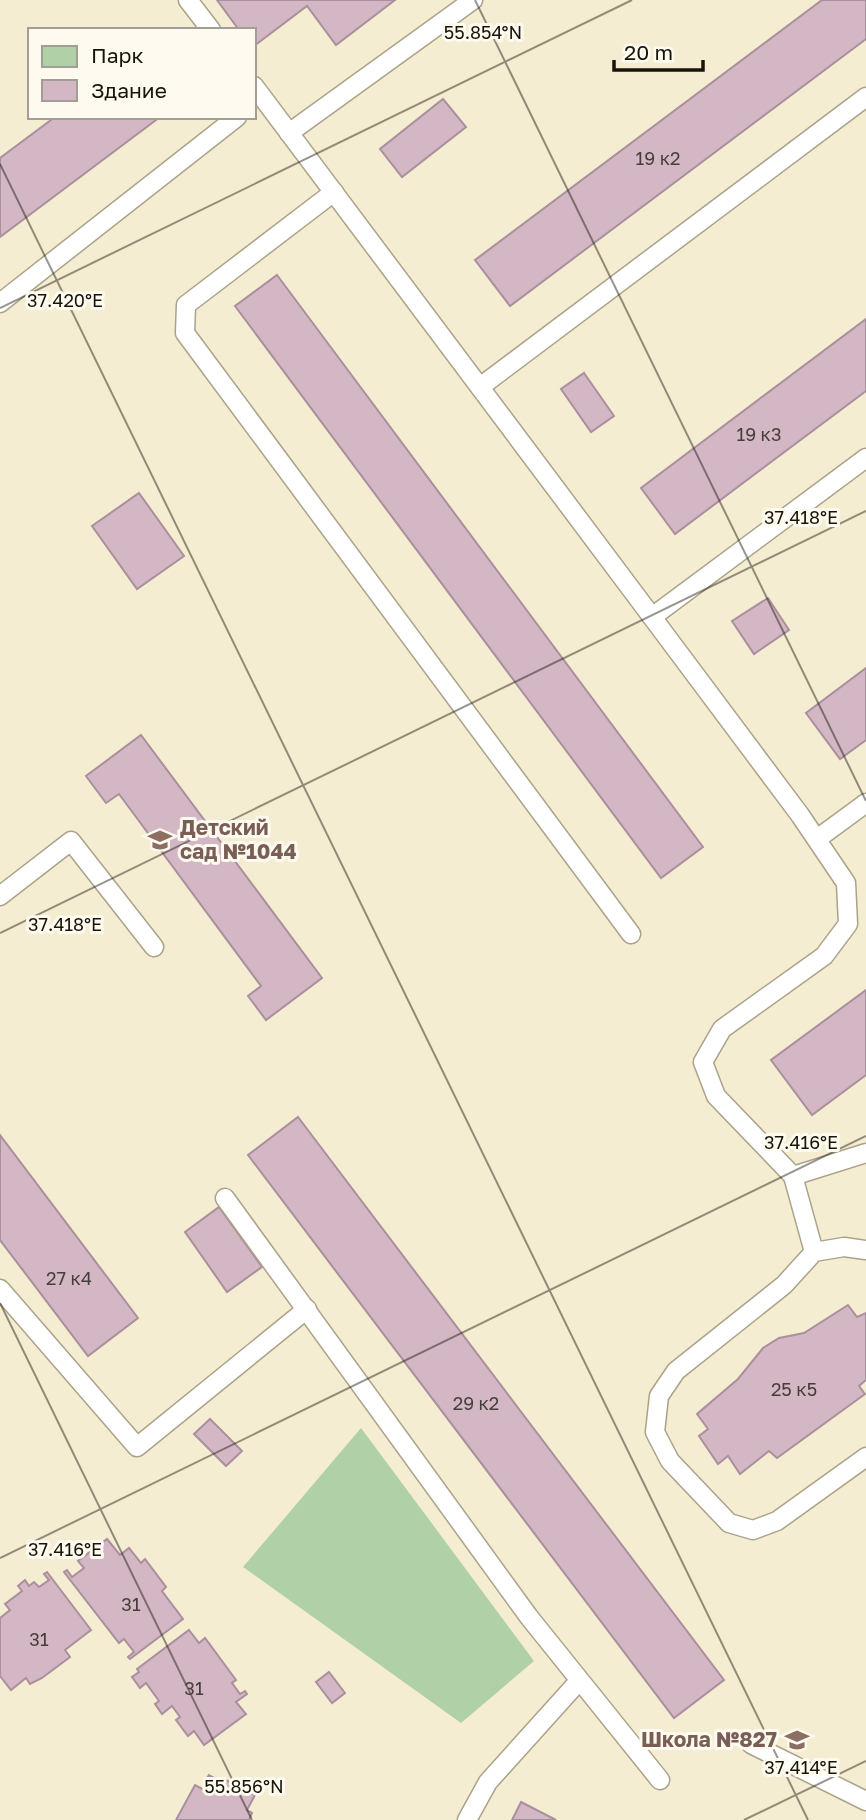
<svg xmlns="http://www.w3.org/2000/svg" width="866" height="1820" font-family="'Golos Text',sans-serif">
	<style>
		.green { fill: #b0d0a8 }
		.building { fill: #d3b7c4; stroke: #aa8f9c; stroke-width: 2 }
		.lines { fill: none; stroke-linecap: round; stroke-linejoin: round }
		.service-casing { stroke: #aaa289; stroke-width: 21 }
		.service { stroke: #fff; stroke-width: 18 }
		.ticks { fill: none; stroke: #17150b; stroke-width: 2; stroke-opacity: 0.45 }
		.labels { text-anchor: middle; stroke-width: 6; stroke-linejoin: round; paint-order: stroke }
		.number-label { font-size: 18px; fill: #463e39 }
		.education-label { font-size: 21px; font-weight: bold; fill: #785e54; stroke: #fefaef; text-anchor: start }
		.ticks-label { font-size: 18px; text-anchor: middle; fill: #17150b; stroke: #fefaef; stroke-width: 6; stroke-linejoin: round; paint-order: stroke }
	</style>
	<rect width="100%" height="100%" fill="#f5edd2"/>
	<!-- green -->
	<path class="green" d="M 361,1428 L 534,1661 L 461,1723 L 243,1567 Z"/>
	<!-- building -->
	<g class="building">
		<path d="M 217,0 L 395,0 L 336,45 L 307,6 L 254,46 L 254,30 L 239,30 Z"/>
		<path d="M 822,0 L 866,0 L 866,39 L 510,306 L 475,260 Z"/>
		<path d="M 443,99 L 466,127 L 402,177 L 380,149 Z"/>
		<path d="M 55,117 L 160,117 L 0,237 L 0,158 Z"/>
		<path d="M 277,275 L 703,847 L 661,878 L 235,306 Z"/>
		<path d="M 866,319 L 866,391 L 675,534 L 641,488 Z"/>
		<path d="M 584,373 L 614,416 L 591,432 L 561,389 Z"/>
		<path d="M 139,493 L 184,556 L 137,589 L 92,526 Z"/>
		<path d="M 768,598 L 789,630 L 754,654 L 732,621 Z"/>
		<path d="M 866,668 L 866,740 L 840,759 L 806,713 Z"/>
		<path d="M 141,735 L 322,978 L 266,1020 L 248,996 L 261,986 L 119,794 L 106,803 L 86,776 Z"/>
		<path d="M 866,990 L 866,1075 L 812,1115 L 771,1060 Z"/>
		<path d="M 298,1117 L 724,1680 L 674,1718 L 248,1155 Z"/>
		<path d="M 0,1135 L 138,1318 L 88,1356 L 0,1240 Z"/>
		<path d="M 219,1207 L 262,1267 L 227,1292 L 185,1232 Z"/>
		<path d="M 848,1305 L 857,1317 L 866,1313 L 866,1380 L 859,1386 L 865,1394 L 777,1458 L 769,1451 L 740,1474 L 728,1456 L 718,1464 L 699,1436 L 708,1429 L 697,1414 L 738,1379 L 763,1348 L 779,1338 L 804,1333 Z"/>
		<path d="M 210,1419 L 242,1451 L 226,1466 L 194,1434 Z"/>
		<path d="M 107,1539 L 120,1555 L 129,1548 L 141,1563 L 145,1559 L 166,1587 L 162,1591 L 183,1619 L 130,1659 L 128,1657 L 134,1652 L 124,1639 L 119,1643 L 64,1572 L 67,1570 L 72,1577 L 84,1568 L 78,1561 Z"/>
		<path d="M 47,1572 L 91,1630 L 65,1650 L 70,1657 L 42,1678 L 30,1684 L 26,1678 L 11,1690 L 0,1676 L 0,1618 L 10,1610 L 5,1604 L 22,1591 L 18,1586 L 25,1580 L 29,1586 L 34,1582 L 39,1587 L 49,1580 L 44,1574 Z"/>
		<path d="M 189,1630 L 199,1643 L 205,1638 L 236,1680 L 232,1683 L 240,1694 L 245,1691 L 247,1694 L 236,1702 L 246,1714 L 204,1745 L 194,1731 L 188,1736 L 176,1720 L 180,1717 L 172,1706 L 162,1714 L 155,1704 L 159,1701 L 146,1683 L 140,1688 L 132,1677 L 139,1672 L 137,1669 Z"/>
		<path d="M 329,1672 L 345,1693 L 332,1703 L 316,1682 Z"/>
		<path d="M 209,1775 L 223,1783 L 224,1779 L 255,1795 L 247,1810 L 252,1813 L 249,1820 L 176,1820 L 195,1785 L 210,1793 L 216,1783 L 207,1778 Z"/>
		<path d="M 521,1802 L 556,1820 L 512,1820 Z"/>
	</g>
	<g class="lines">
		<!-- service casing -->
		<g class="service-casing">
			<g id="service">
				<path d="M 188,0 L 211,30"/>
				<path d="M 254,86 L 652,617 L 800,815 L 846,883 L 848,924 L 824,956 L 722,1029 L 703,1062 L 716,1096 L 793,1176 L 866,1153"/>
				<path d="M 289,133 L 473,0"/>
				<path d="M 334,192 L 186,305 L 185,333 L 631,934"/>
				<path d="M 0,303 L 237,117"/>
				<path d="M 480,387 L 866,97"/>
				<path d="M 652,617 L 866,458"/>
				<path d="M 817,839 L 866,803"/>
				<path d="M 0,896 L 71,841 L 154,947"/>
				<path d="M 793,1176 L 814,1252"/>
				<path d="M 225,1198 L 529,1617 L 660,1780"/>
				<path d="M 866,1250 L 844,1247 L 814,1252 L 784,1285 L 676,1371 L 659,1396 L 655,1432 L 670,1461 L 729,1523 L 753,1530 L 777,1521 L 866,1457"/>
				<path d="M 0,1289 L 137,1447 L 307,1309"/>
				<path d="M 751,1744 L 866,1801"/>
				<path d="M 467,1820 L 488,1782 L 579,1681"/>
			</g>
		</g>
		<!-- service -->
		<use href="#service" class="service"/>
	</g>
	<!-- ticks -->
	<path class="ticks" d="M 475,0 L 866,801M 0,164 L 808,1820M 0,308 L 632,0M 0,933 L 866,511M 0,1303 L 252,1820M 0,1558 L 866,1136M 744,1820 L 866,1761"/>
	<!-- icons -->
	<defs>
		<g id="school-bare" transform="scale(1.89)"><path d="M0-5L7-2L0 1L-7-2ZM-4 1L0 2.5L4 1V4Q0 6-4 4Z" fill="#8d6e63" stroke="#fefaef" stroke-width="2.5" paint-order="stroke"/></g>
	</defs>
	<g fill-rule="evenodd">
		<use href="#school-bare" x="160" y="840"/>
		<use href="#school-bare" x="797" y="1740"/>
	</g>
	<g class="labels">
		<!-- number labels -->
		<g class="number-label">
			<text x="658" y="165">19 к2</text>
			<text x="759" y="441">19 к3</text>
			<text x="69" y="1285">27 к4</text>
			<text x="794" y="1396">25 к5</text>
			<text x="476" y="1410">29 к2</text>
			<text x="131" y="1611">31</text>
			<text x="39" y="1646">31</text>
			<text x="194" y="1695">31</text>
		</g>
		<!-- education labels -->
		<g class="education-label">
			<text x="180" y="835">Детский<tspan x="180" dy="24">сад №1044</tspan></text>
			<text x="777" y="1747" text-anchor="end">Школа №827</text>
		</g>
	</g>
	<g class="ticks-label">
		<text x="483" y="39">55.854°N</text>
		<text x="65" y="307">37.420°E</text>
		<text x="801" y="524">37.418°E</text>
		<text x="65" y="931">37.418°E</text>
		<text x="801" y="1149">37.416°E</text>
		<text x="65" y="1556">37.416°E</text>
		<text x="801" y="1774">37.414°E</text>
		<text x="244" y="1793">55.856°N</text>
	</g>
	<!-- legend -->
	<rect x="28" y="28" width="228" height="91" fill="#fefaef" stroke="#a29e94" stroke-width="2"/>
	<rect x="42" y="46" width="35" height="21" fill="#b0d0a8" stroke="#a29e94" stroke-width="2"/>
	<text x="91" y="63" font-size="21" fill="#17150b">Парк</text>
	<rect x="42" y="80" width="35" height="21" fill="#d3b7c4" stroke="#a29e94" stroke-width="2"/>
	<text x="91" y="98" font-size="21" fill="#17150b">Здание</text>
	<!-- scale -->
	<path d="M614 60v10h89v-10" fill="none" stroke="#17150b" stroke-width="3.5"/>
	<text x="624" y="60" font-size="21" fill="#17150b" stroke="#fefaef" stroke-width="5" paint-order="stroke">20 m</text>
</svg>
